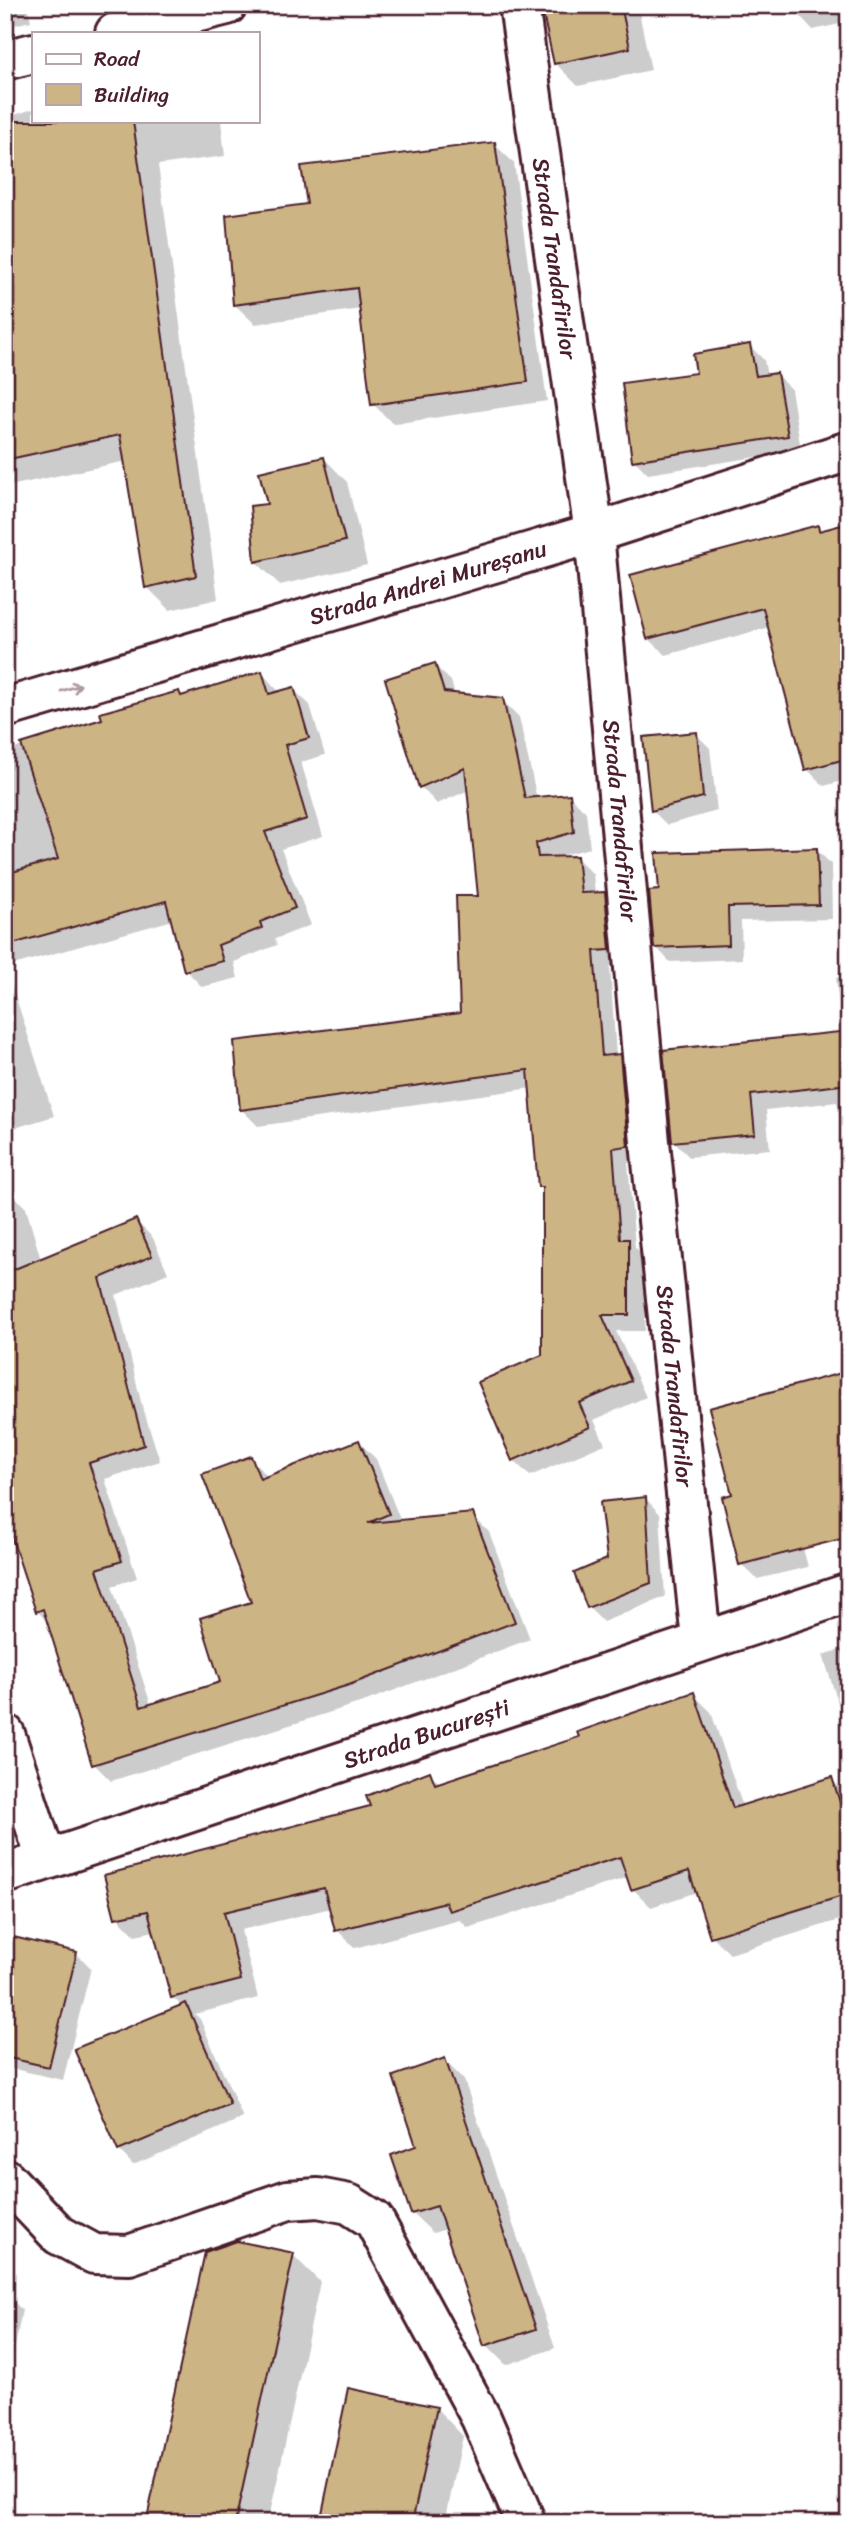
<svg xmlns="http://www.w3.org/2000/svg" width="854" height="2528" font-family="Sriracha,sans-serif">
	<style>
		.shadow { fill: #0003 }
		.building { fill: #cdb484; stroke: #4a1f2b; stroke-width: 2 }
		.lines { fill: none; stroke-linecap: round; stroke-linejoin: round }
		.minor-casing { stroke: #4a1f2b; stroke-width: 44 }
		.secondary-casing { stroke: #4a1f2b; stroke-width: 44 }
		.minor { stroke: #fff; stroke-width: 38 }
		.secondary { stroke: #fff; stroke-width: 38 }
		.oneway { stroke: #ae9aa0 }
		.labels { text-anchor: middle; stroke-width: 5; stroke-linejoin: round; paint-order: stroke }
		.street-label { font-size: 23px; fill: #4a1f2b; stroke: #fff }
	</style>
	<rect width="100%" height="100%" fill="#fff"/>
	<filter id="ink" filterUnits="userSpaceOnUse"><feTurbulence type="fractalNoise" baseFrequency=".0143" numOctaves="2"/><feDisplacementMap in="SourceGraphic" scale="14" xChannelSelector="R" yChannelSelector="G"/><feConvolveMatrix kernelMatrix="1 2 1 2 8 2 1 2 1" color-interpolation-filters="sRGB"/></filter>
	<g filter="url(#ink)">
		<!-- shadow -->
		<g class="shadow">
			<path d="M 5,5 L 27,5 L 31,21 L 5,27 Z"/>
			<path d="M 543,5 L 648,5 L 638,7 L 651,70 L 578,86 L 556,64 Z"/>
			<path d="M 790,5 L 849,5 L 849,22 L 813,30 Z"/>
			<path d="M 33,109 L 33,121 L 221,121 L 225,156 L 158,165 L 218,599 L 170,610 L 147,587 L 126,461 L 5,487 L 5,118 Z"/>
			<path d="M 494,144 L 514,163 L 547,401 L 393,424 L 373,404 L 361,309 L 255,324 L 235,305 L 309,205 Z"/>
			<path d="M 750,346 L 764,360 L 767,376 L 776,374 L 791,389 L 801,450 L 648,474 L 634,460 L 698,374 Z"/>
			<path d="M 324,458 L 347,482 L 367,565 L 280,585 L 256,562 L 252,507 L 269,506 Z"/>
			<path d="M 849,525 L 849,779 L 824,786 L 807,769 L 770,627 L 666,655 L 648,638 L 817,527 L 822,532 Z"/>
			<path d="M 434,665 L 451,681 L 455,695 L 502,700 L 519,717 L 537,799 L 570,796 L 586,812 L 590,848 L 560,856 L 576,857 L 593,874 L 595,894 L 604,894 L 621,910 L 626,966 L 610,966 L 616,1056 L 636,1072 L 644,1162 L 628,1163 L 635,1247 L 645,1257 L 645,1331 L 616,1331 L 646,1397 L 594,1420 L 605,1444 L 530,1476 L 513,1460 L 544,1356 L 544,1190 L 540,1186 L 532,1088 L 258,1126 L 242,1110 L 461,1015 L 480,897 L 469,790 L 437,804 L 421,787 Z"/>
			<path d="M 262,673 L 280,693 L 293,689 L 310,705 L 325,755 L 301,762 L 323,836 L 281,849 L 311,925 L 275,939 L 277,945 L 234,962 L 238,978 L 202,987 L 186,970 L 173,920 L 6,967 L 54,1116 L 5,1131 L 5,752 L 179,693 L 183,697 Z"/>
			<path d="M 696,734 L 710,748 L 717,811 L 667,825 L 653,811 L 645,738 Z"/>
			<path d="M 816,849 L 831,864 L 832,919 L 741,921 L 742,959 L 670,962 L 656,947 Z"/>
			<path d="M 849,976 L 849,1151 L 837,1102 L 766,1110 L 770,1149 L 689,1157 L 674,1141 L 842,1034 L 836,978 Z"/>
			<path d="M 9,1191 L 26,1208 L 41,1260 L 136,1221 L 153,1238 L 168,1273 L 116,1295 L 141,1402 L 160,1461 L 105,1479 L 137,1578 L 112,1586 L 151,1705 L 222,1683 L 253,1603 L 251,1458 L 269,1478 L 359,1442 L 376,1459 L 401,1522 L 472,1515 L 489,1532 L 530,1639 L 366,1701 L 111,1781 L 94,1764 L 48,1622 L 37,1611 L 5,1511 L 5,1192 Z"/>
			<path d="M 849,1372 L 849,1537 L 803,1548 L 808,1567 L 757,1579 L 741,1564 L 734,1495 Z"/>
			<path d="M 646,1499 L 660,1514 L 665,1597 L 603,1622 L 588,1607 L 609,1560 Z"/>
			<path d="M 849,1647 L 849,1738 L 823,1655 Z"/>
			<path d="M 693,1694 L 711,1712 L 743,1807 L 831,1779 L 849,1797 L 849,1917 L 730,1954 L 712,1936 L 697,1892 L 651,1907 L 633,1889 L 629,1877 L 468,1928 L 460,1920 L 355,1948 L 337,1930 L 331,1908 L 241,1930 L 258,1998 L 195,2014 L 200,2019 L 243,2118 L 133,2165 L 119,2150 L 182,2006 L 172,1997 L 155,1931 L 135,1935 L 117,1917 L 372,1808 L 430,1773 L 440,1784 L 581,1738 Z"/>
			<path d="M 5,1936 L 76,1953 L 91,1968 L 63,2080 L 5,2067 Z"/>
			<path d="M 444,2060 L 464,2080 L 555,2348 L 506,2365 L 486,2345 L 446,2229 L 433,2233 L 413,2214 L 393,2156 L 418,2148 Z"/>
			<path d="M 293,2255 L 320,2282 L 268,2523 L 147,2523 Z"/>
			<path d="M 5,2293 L 22,2310 L 5,2398 Z"/>
			<path d="M 436,2408 L 463,2436 L 445,2523 L 322,2523 Z"/>
		</g>
		<!-- building -->
		<g class="building">
			<path d="M 541,5 L 621,5 L 630,48 L 554,64 Z"/>
			<path d="M 5,121 L 133,121 L 196,576 L 145,588 L 120,435 L 5,460 Z"/>
			<path d="M 495,142 L 528,382 L 371,405 L 357,288 L 233,305 L 226,215 L 307,204 L 301,166 Z"/>
			<path d="M 750,344 L 756,376 L 777,373 L 788,436 L 632,461 L 622,383 L 696,373 L 693,354 Z"/>
			<path d="M 324,457 L 345,541 L 255,562 L 250,506 L 267,504 L 259,472 Z"/>
			<path d="M 849,523 L 849,758 L 805,770 L 763,608 L 647,639 L 630,575 L 818,525 L 819,531 Z"/>
			<path d="M 435,663 L 444,692 L 503,698 L 525,798 L 570,794 L 574,832 L 536,843 L 538,857 L 577,856 L 581,893 L 605,892 L 610,950 L 594,951 L 602,1056 L 620,1054 L 628,1146 L 613,1148 L 620,1239 L 629,1239 L 629,1315 L 602,1315 L 631,1381 L 579,1403 L 590,1427 L 512,1461 L 478,1382 L 542,1355 L 542,1187 L 538,1187 L 528,1070 L 240,1110 L 234,1041 L 460,1013 L 456,896 L 478,896 L 465,768 L 419,788 L 385,679 Z"/>
			<path d="M 262,671 L 269,694 L 294,687 L 309,738 L 285,745 L 307,819 L 265,832 L 295,908 L 260,922 L 262,928 L 218,945 L 223,961 L 184,971 L 166,901 L 5,946 L 5,874 L 58,859 L 21,744 L 102,719 L 100,713 L 179,691 L 181,696 Z"/>
			<path d="M 697,732 L 703,797 L 651,811 L 643,737 Z"/>
			<path d="M 817,848 L 819,905 L 728,907 L 729,945 L 654,948 L 649,891 L 659,890 L 656,853 Z"/>
			<path d="M 849,1031 L 849,1084 L 751,1095 L 755,1134 L 672,1142 L 663,1050 Z"/>
			<path d="M 136,1219 L 152,1256 L 100,1278 L 144,1445 L 89,1463 L 122,1561 L 97,1569 L 141,1707 L 220,1682 L 200,1618 L 251,1602 L 202,1474 L 251,1456 L 260,1479 L 359,1440 L 389,1514 L 368,1523 L 473,1513 L 515,1622 L 349,1685 L 92,1765 L 43,1609 L 36,1612 L 5,1517 L 5,1273 Z"/>
			<path d="M 849,1371 L 849,1537 L 739,1565 L 722,1497 L 732,1494 L 709,1408 Z"/>
			<path d="M 646,1497 L 651,1583 L 587,1608 L 574,1573 L 607,1559 L 600,1502 Z"/>
			<path d="M 694,1692 L 733,1808 L 832,1777 L 849,1831 L 849,1894 L 710,1937 L 689,1871 L 631,1890 L 620,1857 L 449,1911 L 445,1902 L 335,1931 L 324,1888 L 224,1912 L 241,1980 L 171,1998 L 148,1911 L 115,1918 L 104,1875 L 370,1806 L 366,1796 L 430,1771 L 435,1784 L 579,1737 L 577,1732 Z"/>
			<path d="M 5,1935 L 77,1952 L 49,2067 L 5,2057 Z"/>
			<path d="M 186,2003 L 230,2104 L 118,2151 L 74,2049 Z"/>
			<path d="M 445,2058 L 536,2329 L 484,2346 L 437,2206 L 411,2214 L 391,2155 L 416,2146 L 393,2076 Z"/>
			<path d="M 237,2241 L 294,2253 L 235,2523 L 146,2523 L 205,2252 Z"/>
			<path d="M 348,2388 L 437,2407 L 412,2523 L 320,2523 Z"/>
		</g>
		<g class="lines">
			<!-- minor casing -->
			<g class="minor-casing">
				<g id="minor">
					<path id="s1" d="M 519,5 L 594,533 L 650,1142 L 701,1640"/>
					<path d="M 115,33 L 227,5"/>
					<path d="M 5,60 L 33,53"/>
					<path id="s2" d="M 5,708 L 594,533 L 849,451"/>
					<path d="M 5,1734 L 46,1859"/>
					<path d="M 5,2178 L 59,2235 L 94,2254 L 129,2255 L 288,2200 L 318,2198 L 349,2204 L 374,2220 L 481,2418 L 526,2523"/>
				</g>
			</g>
			<!-- secondary casing -->
			<g class="secondary-casing">
				<g id="secondary">
					<path id="s3" d="M 5,1874 L 849,1593"/>
				</g>
			</g>
			<!-- minor -->
			<use href="#minor" class="minor"/>
			<!-- secondary -->
			<use href="#secondary" class="secondary"/>
		</g>
		<!-- one-way arrows -->
		<defs><path id="oneway-shaft" d="M-6 0H5M1.5-3L5.5 0L1.5 3" fill="none" stroke-width="1.6" stroke-linecap="round" stroke-linejoin="round" transform="scale(1.75)"/></defs>
		<use class="oneway" href="#oneway-shaft" transform="translate(71 688) rotate(-17)"/>
	</g>
	<g class="labels">
		<!-- street labels -->
		<g class="street-label">
			<text dy="8" stroke="none"><textPath href="#s1" startOffset="256">Strada Trandafirilor</textPath></text>
			<text dy="8" stroke="none"><textPath href="#s2" startOffset="441">Strada Andrei Mureșanu</textPath></text>
			<text dy="8" stroke="none"><textPath href="#s1" startOffset="822">Strada Trandafirilor</textPath></text>
			<text dy="8" stroke="none"><textPath href="#s1" startOffset="1390">Strada Trandafirilor</textPath></text>
			<text dy="8" stroke="none"><textPath href="#s3" startOffset="444">Strada București</textPath></text>
		</g>
	</g>
	<!-- margin -->
	<rect width="854" height="2528" fill="none" stroke="#fff" stroke-width="28"/>
	<rect x="14" y="14" width="826" height="2500" fill="none" stroke="#4a1f2b" stroke-width="2.5" filter="url(#ink)"/>
	<!-- legend -->
	<rect x="32" y="32" width="228" height="91" fill="#ffffff" stroke="#b7a5aa" stroke-width="2"/>
	<rect x="46" y="54" width="35" height="10" fill="#ffffff" stroke="#b7a5aa" stroke-width="2"/>
	<text x="94" y="66" font-size="21" fill="#4a1f2b">Road</text>
	<rect x="46" y="84" width="35" height="21" fill="#cdb484" stroke="#b7a5aa" stroke-width="2"/>
	<text x="94" y="102" font-size="21" fill="#4a1f2b">Building</text>
</svg>
